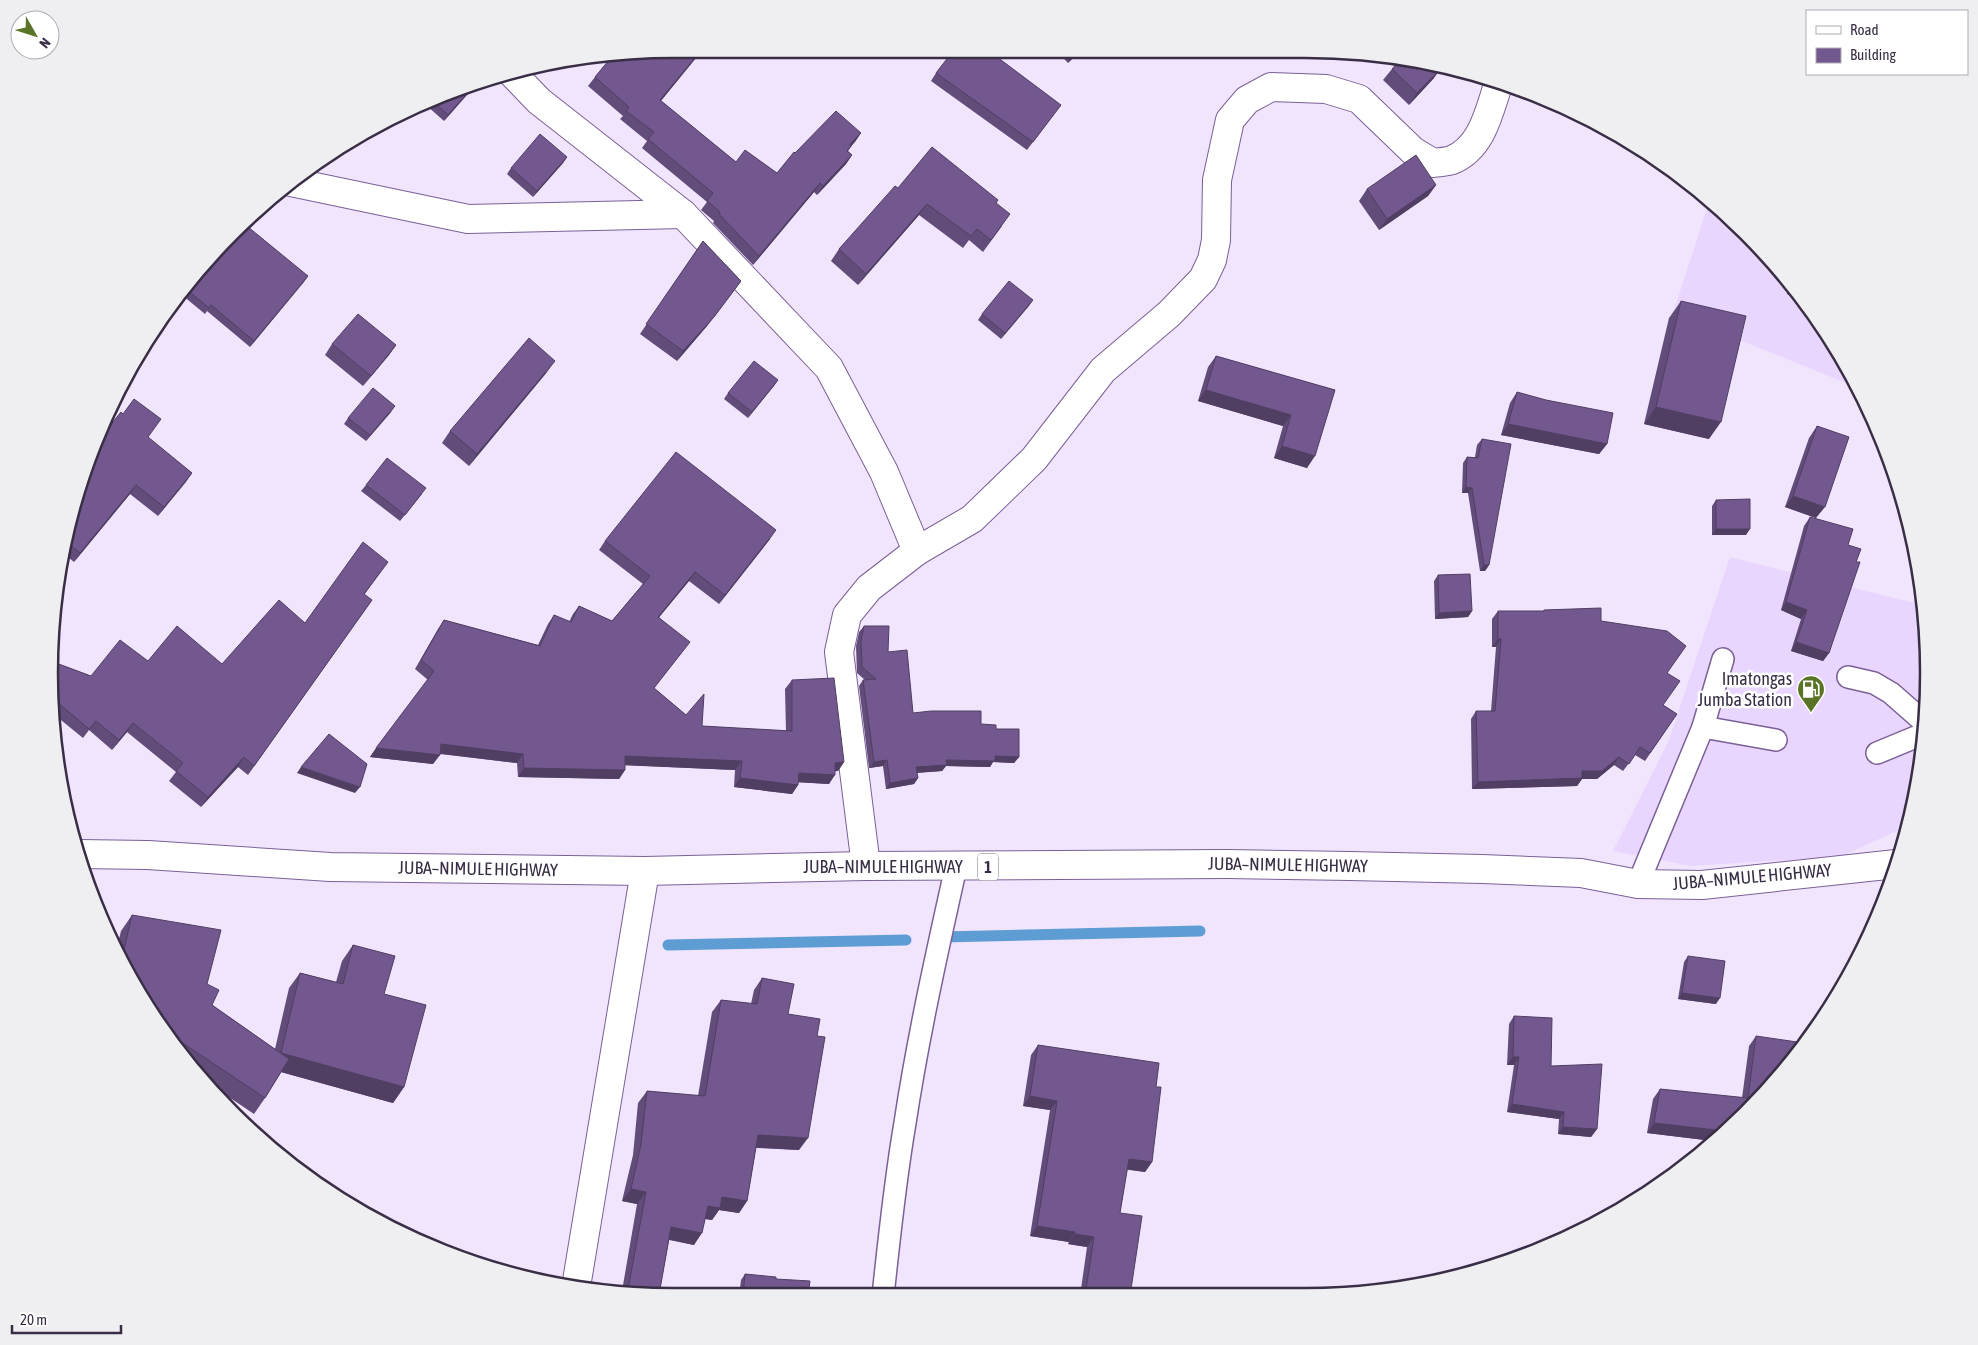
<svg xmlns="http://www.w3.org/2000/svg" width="1978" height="1345" font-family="'Asap Condensed',sans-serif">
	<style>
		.built { fill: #e9d6ff }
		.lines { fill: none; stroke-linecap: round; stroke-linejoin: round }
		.stream { stroke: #5e9dd3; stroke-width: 11 }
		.service-casing { stroke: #7a6096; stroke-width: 24 }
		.minor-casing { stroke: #7a6096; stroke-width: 30 }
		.primary-casing { stroke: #7a6096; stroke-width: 30 }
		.service { stroke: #fff; stroke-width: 21 }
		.minor { stroke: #fff; stroke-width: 28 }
		.primary { stroke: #fff; stroke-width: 28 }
		.wall { fill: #624c7a }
		.shaded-wall { fill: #503e63 }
		.building { fill: #72588e; stroke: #503e63 }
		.labels { text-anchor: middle; stroke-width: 5; stroke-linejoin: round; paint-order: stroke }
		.shield { fill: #fff; stroke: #746d7d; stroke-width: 1 }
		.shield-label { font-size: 16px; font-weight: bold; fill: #392e45 }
		.poi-label { font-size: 18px; fill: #392e45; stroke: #fff; text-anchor: end }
		.street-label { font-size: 18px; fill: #392e45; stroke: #fff }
		.rim { fill: none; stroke: #392e45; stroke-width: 2.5 }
	</style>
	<rect width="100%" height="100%" fill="#f1e5fe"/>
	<!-- built -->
	<g class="built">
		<path d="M 1710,199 L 1746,231 L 1824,326 L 1858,388 L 1673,313 Z"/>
		<path d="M 1730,557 L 1923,605 L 1929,672 L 1917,794 L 1908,826 L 1840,857 L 1691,866 L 1613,851 L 1669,740 Z"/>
	</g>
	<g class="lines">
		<!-- stream -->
		<g class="stream">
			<path d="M 942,937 L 1200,931"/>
			<path d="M 668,945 L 906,940"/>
		</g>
		<!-- service casing -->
		<g class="service-casing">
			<g id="service">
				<path d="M 1848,677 L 1874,683 L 1891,693 L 1924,722"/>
				<path d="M 1703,727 L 1723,659"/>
				<path d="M 1877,753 L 1923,734"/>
				<path d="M 1638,884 L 1703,727 L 1776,740"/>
				<path d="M 883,1296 C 889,1239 895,1181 905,1123 C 918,1037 937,952 956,867"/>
			</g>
		</g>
		<!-- minor casing -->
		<g class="minor-casing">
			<g id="minor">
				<path d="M 512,73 L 539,101 L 683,214 L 829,368 L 884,472 L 917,551"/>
				<path d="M 291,182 L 468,219 L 683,214"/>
				<path d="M 866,866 L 839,652 L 847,615 L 869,588 L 917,551 L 972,519 L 1034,459 L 1103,370 L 1169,314 L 1203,279 L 1212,260 L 1216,240 L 1217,180 L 1230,120 L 1247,100 L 1271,87 L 1326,89 L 1359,99 L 1413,151 L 1433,163 C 1439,162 1447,162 1452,160 C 1482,148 1489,112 1498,85"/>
				<path d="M 576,1287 L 645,871"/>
			</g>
		</g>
		<!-- primary casing -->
		<g class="primary-casing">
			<path id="primary" d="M 79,854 L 148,855 L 330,867 L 645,871 L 866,866 L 1227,864 L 1350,866 L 1482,869 L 1581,873 L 1638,884 L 1702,885 L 1896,864"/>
		</g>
		<!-- service -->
		<use href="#service" class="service"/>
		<!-- minor -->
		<use href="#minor" class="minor"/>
		<!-- primary -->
		<use href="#primary" class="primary"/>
	</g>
	<!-- wall -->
	<g class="wall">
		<path d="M 1081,50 L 1068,63 L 1057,51 Z"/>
		<path d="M 700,53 L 661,101 L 736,162 L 777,173 L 795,153 L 861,133 L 848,151 L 852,155 L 846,164 L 817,195 L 814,192 L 753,265 L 713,223 L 714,221 L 701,210 L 707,202 L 642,148 L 647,141 L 620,119 L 623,116 L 588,86 L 595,77 L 614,54 Z"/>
		<path d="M 1392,69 L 1434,78 L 1409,105 L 1383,80 Z"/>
		<path d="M 936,73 L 1061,105 L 1027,150 L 931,81 Z"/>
		<path d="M 472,82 L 477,82 L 473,88 L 444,121 L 426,105 L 423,108 L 421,107 Z"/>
		<path d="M 567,157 L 563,163 L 533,197 L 507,174 L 511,168 Z"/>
		<path d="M 1436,185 L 1428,196 L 1379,230 L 1359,201 L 1367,189 Z"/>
		<path d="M 898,188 L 996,203 L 1002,226 L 983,252 L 969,240 L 963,248 L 919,215 L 858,285 L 831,261 L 839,249 Z"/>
		<path d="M 232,231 L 308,276 L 250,347 L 207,311 L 205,314 L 182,295 L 209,260 L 207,259 Z"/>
		<path d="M 703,241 L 741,281 L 707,326 L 677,361 L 640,334 Z"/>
		<path d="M 1790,284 L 1802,299 L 1787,294 Z"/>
		<path d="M 1033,300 L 1001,339 L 978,320 L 982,314 Z"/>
		<path d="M 1681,301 L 1709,439 L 1644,424 L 1669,318 Z"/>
		<path d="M 332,344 L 396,345 L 389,355 L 363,386 L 325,355 Z"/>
		<path d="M 1216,356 L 1335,390 L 1307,468 L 1274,458 L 1283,426 L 1198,401 L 1208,367 Z"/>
		<path d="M 547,372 L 469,466 L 442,443 L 450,431 Z"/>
		<path d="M 778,380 L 748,418 L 724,399 L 728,393 Z"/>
		<path d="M 1517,392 L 1607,444 L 1599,454 L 1501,435 L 1510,403 Z"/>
		<path d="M 391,412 L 366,441 L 344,424 L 348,418 Z"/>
		<path d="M 1817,426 L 1816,518 L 1785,507 L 1809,438 Z"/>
		<path d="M 148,438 L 192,473 L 158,516 L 130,494 L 74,562 L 63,553 L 69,518 L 75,511 L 71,508 L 92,448 Z"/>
		<path d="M 1482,439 L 1489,565 L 1485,571 L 1480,571 L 1468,493 L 1462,493 L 1463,463 L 1467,457 L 1475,457 L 1477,445 Z"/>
		<path d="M 366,485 L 422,494 L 400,521 L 361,491 Z"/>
		<path d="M 1716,500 L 1746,535 L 1712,535 L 1712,506 Z"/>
		<path d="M 1810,517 L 1848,545 L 1856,562 L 1829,653 L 1823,661 L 1791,651 L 1801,619 L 1781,610 L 1804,526 Z"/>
		<path d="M 770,539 L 719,604 L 689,581 L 659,617 L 683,650 L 654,688 L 686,715 L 702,726 L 786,731 L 785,689 L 792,680 L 844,762 L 838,771 L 835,771 L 829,784 L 798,782 L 798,785 L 792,794 L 734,787 L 735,770 L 625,765 L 625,770 L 619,779 L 518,777 L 517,763 L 440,754 L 433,764 L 370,757 L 428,680 L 415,669 L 438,629 L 444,620 L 538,645 L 548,624 L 554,615 L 569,622 L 573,614 L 579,606 L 612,621 L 643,584 L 599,550 L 605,541 Z"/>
		<path d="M 388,562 L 364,595 L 372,600 L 248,775 L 238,767 L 201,807 L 169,781 L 176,772 L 127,732 L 112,750 L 89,730 L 83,738 L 56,716 L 53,669 L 56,663 L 91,676 L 148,661 L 222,664 L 305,623 Z"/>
		<path d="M 1438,575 L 1472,611 L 1468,617 L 1435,619 L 1434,581 Z"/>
		<path d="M 1544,610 L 1601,621 L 1667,673 L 1663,705 L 1677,714 L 1645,761 L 1635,755 L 1623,771 L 1614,765 L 1597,779 L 1582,779 L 1577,786 L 1472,789 L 1471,719 L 1476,711 L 1491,711 L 1496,647 L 1492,647 L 1492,619 L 1498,611 L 1543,611 Z"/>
		<path d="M 864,626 L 888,652 L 913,713 L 981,724 L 996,729 L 1019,757 L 1014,763 L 993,762 L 990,767 L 946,766 L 942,771 L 917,773 L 918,778 L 914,784 L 886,789 L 883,766 L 869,768 L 859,686 L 863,680 L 865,680 L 857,673 L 856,646 L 859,632 Z"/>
		<path d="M 132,915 L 207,984 L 212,1005 L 275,1049 L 289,988 L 300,973 L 336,982 L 342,961 L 353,945 L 384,994 L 404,1087 L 393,1103 L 281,1072 L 265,1098 L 254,1114 L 208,1083 L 132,984 L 116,952 L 121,931 Z"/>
		<path d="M 1688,956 L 1716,1004 L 1678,999 L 1684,962 Z"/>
		<path d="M 762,978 L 788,1014 L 799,1150 L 756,1148 L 747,1201 L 739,1213 L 719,1210 L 712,1220 L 705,1219 L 694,1245 L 669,1240 L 659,1295 L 622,1291 L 637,1204 L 622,1201 L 633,1155 L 638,1103 L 647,1091 L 698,1096 L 712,1012 L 721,1000 L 751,1004 L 754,990 Z"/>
		<path d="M 1514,1016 L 1597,1129 L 1591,1137 L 1558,1134 L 1559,1119 L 1507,1112 L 1514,1065 L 1507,1065 L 1509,1024 Z"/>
		<path d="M 1756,1036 L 1747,1113 L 1713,1141 L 1647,1133 L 1653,1099 L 1660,1089 L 1742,1098 L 1749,1046 Z"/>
		<path d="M 1038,1045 L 1156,1087 L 1152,1162 L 1145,1172 L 1127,1169 L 1120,1213 L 1130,1296 L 1080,1296 L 1087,1247 L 1068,1244 L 1069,1242 L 1030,1236 L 1050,1110 L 1023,1106 L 1031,1055 Z"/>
		<path d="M 745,1274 L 776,1279 L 808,1296 L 739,1296 L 741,1280 Z"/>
	</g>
	<!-- shaded-wall -->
	<g class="shaded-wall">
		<path d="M 1077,50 L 1081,50 L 1068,63 L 1074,53 Z"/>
		<path d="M 699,53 L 700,53 L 654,109 L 660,100 Z"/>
		<path d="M 1442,67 L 1434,78 L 1409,105 L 1417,93 Z"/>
		<path d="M 477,82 L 473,88 L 444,121 L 448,115 Z"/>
		<path d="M 861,133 L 855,142 L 844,153 L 850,144 Z"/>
		<path d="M 852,155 L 846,164 L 817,195 L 823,186 Z"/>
		<path d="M 567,157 L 563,163 L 533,197 L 537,191 Z"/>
		<path d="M 820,183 L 814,192 L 753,265 L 759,256 Z"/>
		<path d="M 1436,185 L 1428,196 L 1379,230 L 1387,219 Z"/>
		<path d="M 927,204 L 919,215 L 858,285 L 866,274 Z"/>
		<path d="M 308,276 L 304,282 L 250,347 L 254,341 Z"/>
		<path d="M 741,281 L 707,326 L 677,361 L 683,351 Z"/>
		<path d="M 1792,287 L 1802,299 L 1787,294 Z"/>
		<path d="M 1033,300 L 1029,306 L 1001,339 L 1005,333 Z"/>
		<path d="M 396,345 L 389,355 L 363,386 L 371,376 Z"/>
		<path d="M 555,361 L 547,372 L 469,466 L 477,454 Z"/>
		<path d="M 778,380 L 774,386 L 748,418 L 752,412 Z"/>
		<path d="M 1206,390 L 1291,415 L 1283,426 L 1198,401 Z"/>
		<path d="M 395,406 L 391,412 L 366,441 L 370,435 Z"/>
		<path d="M 1656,407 L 1721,422 L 1709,439 L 1644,424 Z"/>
		<path d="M 1508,424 L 1607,444 L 1599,454 L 1501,435 Z"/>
		<path d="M 1282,446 L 1315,456 L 1307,468 L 1274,458 Z"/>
		<path d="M 192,473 L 186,482 L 158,516 L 164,507 Z"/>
		<path d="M 136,485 L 130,494 L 74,562 L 80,553 Z"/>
		<path d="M 1466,487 L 1472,488 L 1468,493 L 1462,493 Z"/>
		<path d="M 1793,496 L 1825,507 L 1816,518 L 1785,507 Z"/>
		<path d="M 1716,529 L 1750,529 L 1746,535 L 1712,535 Z"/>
		<path d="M 776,530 L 770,539 L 719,604 L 725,595 Z"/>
		<path d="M 1484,565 L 1489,565 L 1485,571 L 1480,571 Z"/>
		<path d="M 695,572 L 689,581 L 652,626 L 658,617 Z"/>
		<path d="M 1786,602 L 1807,610 L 1801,619 L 1781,610 Z"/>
		<path d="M 1472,611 L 1468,617 L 1435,619 L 1439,613 Z"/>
		<path d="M 1498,639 L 1501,639 L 1496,647 L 1492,647 Z"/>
		<path d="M 1796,642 L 1829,653 L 1823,661 L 1791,651 Z"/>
		<path d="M 133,723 L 127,732 L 112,750 L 119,740 Z"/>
		<path d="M 441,744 L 523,754 L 517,763 L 435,753 Z"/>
		<path d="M 376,748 L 440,755 L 433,764 L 370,757 Z"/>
		<path d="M 625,756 L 742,761 L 735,770 L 619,765 Z"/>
		<path d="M 995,756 L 1019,757 L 1014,763 L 993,762 L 990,767 L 946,766 L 942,771 L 912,773 L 916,767 L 946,760 Z"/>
		<path d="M 244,757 L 238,767 L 201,807 L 208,797 Z"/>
		<path d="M 1619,757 L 1614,765 L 1597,779 L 1582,779 L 1577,786 L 1472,789 L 1478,782 L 1582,771 Z"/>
		<path d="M 887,760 L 883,766 L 869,768 L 874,762 Z"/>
		<path d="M 844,762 L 838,771 L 829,772 L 835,763 Z"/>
		<path d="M 301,767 L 360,787 L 355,793 L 297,773 Z"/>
		<path d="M 524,768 L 625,770 L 619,779 L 518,777 Z"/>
		<path d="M 799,773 L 835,775 L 829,784 L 793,782 Z"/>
		<path d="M 740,778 L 798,785 L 792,794 L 734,787 Z"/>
		<path d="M 918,778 L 914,784 L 886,789 L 890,783 Z"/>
		<path d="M 1682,993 L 1720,998 L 1716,1004 L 1678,999 Z"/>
		<path d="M 281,1053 L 404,1087 L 393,1103 L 270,1069 Z"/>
		<path d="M 1513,1057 L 1519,1057 L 1514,1065 L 1507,1065 Z"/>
		<path d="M 1030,1096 L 1057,1101 L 1050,1110 L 1023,1106 Z"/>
		<path d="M 1512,1104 L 1564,1112 L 1559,1119 L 1507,1112 Z"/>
		<path d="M 1654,1123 L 1725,1131 L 1713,1141 L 1647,1133 Z"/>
		<path d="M 1563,1127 L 1597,1129 L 1591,1137 L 1558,1134 Z"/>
		<path d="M 758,1135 L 808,1138 L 799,1150 L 750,1147 Z"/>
		<path d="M 1129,1159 L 1152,1162 L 1145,1172 L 1122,1169 Z"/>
		<path d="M 631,1189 L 646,1192 L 637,1204 L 622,1201 Z"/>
		<path d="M 722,1197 L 747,1201 L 739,1213 L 719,1210 L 712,1220 L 700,1218 L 708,1206 Z"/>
		<path d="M 1037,1226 L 1075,1232 L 1069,1242 L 1030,1236 Z"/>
		<path d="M 671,1227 L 702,1233 L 694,1245 L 663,1238 Z"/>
		<path d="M 1075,1234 L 1094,1237 L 1087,1247 L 1068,1244 Z"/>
		<path d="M 628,1289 L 659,1295 L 626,1292 Z"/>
	</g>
	<!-- building -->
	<g class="building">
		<path d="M 1077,50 L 1074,53 L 1072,51 Z"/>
		<path d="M 953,51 L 989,51 L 1061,105 L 1033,142 L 936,73 Z"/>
		<path d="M 699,53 L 660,100 L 736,162 L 745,150 L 777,173 L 794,152 L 795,153 L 836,111 L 861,133 L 850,144 L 851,146 L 847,151 L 852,155 L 823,186 L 820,183 L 759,256 L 719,214 L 720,212 L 707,201 L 713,193 L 648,139 L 654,132 L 626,111 L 629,107 L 595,77 L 614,54 Z"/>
		<path d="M 1402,58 L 1427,61 L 1442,67 L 1417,93 L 1392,69 Z"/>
		<path d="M 476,81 L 477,82 L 448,115 L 433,101 L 472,82 Z"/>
		<path d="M 540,134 L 567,157 L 537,191 L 511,168 Z"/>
		<path d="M 932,147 L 998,200 L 996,203 L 1010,214 L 991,240 L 977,229 L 971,236 L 927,204 L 866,274 L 839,249 L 895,186 L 898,188 Z"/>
		<path d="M 1416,155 L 1436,185 L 1387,219 L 1367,189 Z"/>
		<path d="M 242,222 L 308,276 L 254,341 L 211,305 L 209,308 L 186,289 L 214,255 L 212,253 L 232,231 Z"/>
		<path d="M 703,241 L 741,281 L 714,317 L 683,351 L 646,324 Z"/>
		<path d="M 1009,281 L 1033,300 L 1005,333 L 982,314 Z"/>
		<path d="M 1681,301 L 1746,316 L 1721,422 L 1656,407 Z"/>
		<path d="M 358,314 L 396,345 L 371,376 L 332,344 Z"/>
		<path d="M 529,338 L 555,361 L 477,454 L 450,431 Z"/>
		<path d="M 1216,356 L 1335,390 L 1315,456 L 1282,446 L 1291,415 L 1206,390 Z"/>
		<path d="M 754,361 L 778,380 L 752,412 L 728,393 Z"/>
		<path d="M 373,388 L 395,406 L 370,435 L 348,418 Z"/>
		<path d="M 1517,392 L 1546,400 L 1613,413 L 1607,444 L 1508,424 Z"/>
		<path d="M 134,399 L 161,419 L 148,437 L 192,473 L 164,507 L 136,485 L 80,553 L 65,541 L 69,518 L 82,502 L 75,497 L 92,448 L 121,412 L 123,414 Z"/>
		<path d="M 1817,426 L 1849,437 L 1825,507 L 1793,496 Z"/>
		<path d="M 1482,439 L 1511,444 L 1489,565 L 1484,565 L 1472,488 L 1466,487 L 1467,457 L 1478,458 Z"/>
		<path d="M 676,452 L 776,530 L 725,595 L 695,572 L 658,617 L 690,642 L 654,688 L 686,715 L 704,694 L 702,726 L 792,731 L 792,680 L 834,678 L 844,762 L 835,763 L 835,775 L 799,773 L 798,785 L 740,778 L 742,761 L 625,756 L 625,770 L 524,768 L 523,754 L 441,744 L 440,755 L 376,748 L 434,671 L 421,660 L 444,620 L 540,646 L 554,615 L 571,622 L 579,606 L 612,621 L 650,576 L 605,541 Z"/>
		<path d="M 387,458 L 426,488 L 405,515 L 366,485 Z"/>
		<path d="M 1750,499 L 1750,529 L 1716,529 L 1716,500 Z"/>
		<path d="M 1810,517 L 1853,529 L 1848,545 L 1861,549 L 1856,562 L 1860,562 L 1829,653 L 1796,642 L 1807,610 L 1786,602 Z"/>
		<path d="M 363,542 L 388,562 L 364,594 L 372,600 L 254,766 L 244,757 L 208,797 L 176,771 L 183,763 L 133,723 L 119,740 L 96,721 L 89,729 L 57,702 L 55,708 L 53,672 L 56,663 L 91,676 L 120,640 L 148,661 L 177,626 L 222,664 L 279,600 L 305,623 Z"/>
		<path d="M 1470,574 L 1472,611 L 1439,613 L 1438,575 Z"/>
		<path d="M 1601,608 L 1601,621 L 1667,631 L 1686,646 L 1667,673 L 1680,681 L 1663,705 L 1677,714 L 1650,753 L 1640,747 L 1629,764 L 1619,757 L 1602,771 L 1582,771 L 1582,778 L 1478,782 L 1476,711 L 1495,711 L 1501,639 L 1498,639 L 1498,611 L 1544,611 L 1544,610 Z"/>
		<path d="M 864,626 L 889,626 L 888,652 L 907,650 L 913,713 L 931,711 L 981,711 L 981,724 L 996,725 L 996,729 L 1019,729 L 1019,757 L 995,756 L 995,761 L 946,760 L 947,765 L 916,767 L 918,778 L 890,783 L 887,760 L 874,762 L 863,680 L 876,679 L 862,667 L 861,640 Z"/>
		<path d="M 329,734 L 367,764 L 360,787 L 301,767 Z"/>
		<path d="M 132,915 L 221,930 L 207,984 L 219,990 L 212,1005 L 289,1059 L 265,1098 L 172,1036 L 132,984 L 119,957 L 122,958 Z"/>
		<path d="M 353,945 L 395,956 L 384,994 L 426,1005 L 404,1087 L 281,1053 L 300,973 L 343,984 Z"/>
		<path d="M 1688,956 L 1725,961 L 1720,998 L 1682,993 Z"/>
		<path d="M 762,978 L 794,984 L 788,1014 L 820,1019 L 817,1036 L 825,1037 L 808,1138 L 758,1135 L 747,1201 L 722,1197 L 720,1208 L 708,1206 L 702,1233 L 671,1227 L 659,1295 L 628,1289 L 646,1192 L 631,1189 L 641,1144 L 647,1091 L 705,1096 L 721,1000 L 757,1004 Z"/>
		<path d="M 1514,1016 L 1552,1018 L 1551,1066 L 1602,1064 L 1597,1129 L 1563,1127 L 1564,1112 L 1512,1104 L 1519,1057 L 1513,1057 Z"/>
		<path d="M 1756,1036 L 1804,1043 L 1803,1044 L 1747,1113 L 1725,1131 L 1654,1123 L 1660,1089 L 1748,1098 Z"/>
		<path d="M 1038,1045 L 1159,1063 L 1156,1087 L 1161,1087 L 1152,1162 L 1129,1159 L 1120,1213 L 1142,1216 L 1130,1296 L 1085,1296 L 1094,1237 L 1075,1234 L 1075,1232 L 1037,1226 L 1057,1101 L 1030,1096 Z"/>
		<path d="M 745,1274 L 776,1277 L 776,1279 L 810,1281 L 808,1296 L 743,1296 Z"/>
	</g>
	<!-- icons -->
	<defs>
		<g id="fuel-pin" transform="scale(1.4375)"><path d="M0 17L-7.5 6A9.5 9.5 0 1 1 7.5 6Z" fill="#5a7427" stroke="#fff"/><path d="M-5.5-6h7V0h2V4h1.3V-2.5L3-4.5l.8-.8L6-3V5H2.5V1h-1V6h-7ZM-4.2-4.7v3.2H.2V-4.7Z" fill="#fff"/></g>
	</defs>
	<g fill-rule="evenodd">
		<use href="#fuel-pin" x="1811" y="689"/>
	</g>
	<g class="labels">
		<!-- shield labels -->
		<rect class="shield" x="978" y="853.5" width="20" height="27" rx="4"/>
		<g class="shield-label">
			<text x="988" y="873">1</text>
		</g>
		<!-- poi labels -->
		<g class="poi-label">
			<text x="1792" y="685">Imatongas<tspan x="1792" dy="21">Jumba Station</tspan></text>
		</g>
		<!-- street labels -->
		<g class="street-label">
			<text transform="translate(1288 865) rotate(1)" y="6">JUBA–NIMULE HIGHWAY</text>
			<text x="883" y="873">JUBA–NIMULE HIGHWAY</text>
			<text transform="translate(478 869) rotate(1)" y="6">JUBA–NIMULE HIGHWAY</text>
			<text transform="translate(1752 877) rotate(-5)" y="6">JUBA–NIMULE HIGHWAY</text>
		</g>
	</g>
	<!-- crop -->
	<path d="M0 0H1978V1345H0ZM673 58H1305A615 615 0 0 1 1920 673V673A615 615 0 0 1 1305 1288H673A615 615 0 0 1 58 673V673A615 615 0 0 1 673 58Z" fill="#efeef0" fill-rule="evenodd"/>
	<path class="rim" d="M673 58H1305A615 615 0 0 1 1920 673V673A615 615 0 0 1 1305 1288H673A615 615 0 0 1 58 673V673A615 615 0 0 1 673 58Z"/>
	<!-- legend -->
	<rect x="1806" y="10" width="162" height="65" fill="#ffffff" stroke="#b0abb5"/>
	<rect x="1816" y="26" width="25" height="8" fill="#ffffff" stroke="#b0abb5"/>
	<text x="1850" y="35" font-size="15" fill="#392e45">Road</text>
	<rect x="1816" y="48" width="25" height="15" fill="#72588e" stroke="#b0abb5"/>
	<text x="1850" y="60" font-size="15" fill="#392e45">Building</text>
	<!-- north arrow -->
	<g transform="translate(35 35) rotate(129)"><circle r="24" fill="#ffffff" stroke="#b0abb5"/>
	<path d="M0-4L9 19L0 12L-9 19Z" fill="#5a7427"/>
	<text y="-8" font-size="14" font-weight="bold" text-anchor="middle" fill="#392e45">N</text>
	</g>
	<!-- scale -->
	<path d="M12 1325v8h109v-8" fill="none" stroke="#392e45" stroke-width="2.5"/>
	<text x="20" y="1325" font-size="15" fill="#392e45" stroke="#ffffff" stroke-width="4" paint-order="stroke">20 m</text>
</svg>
